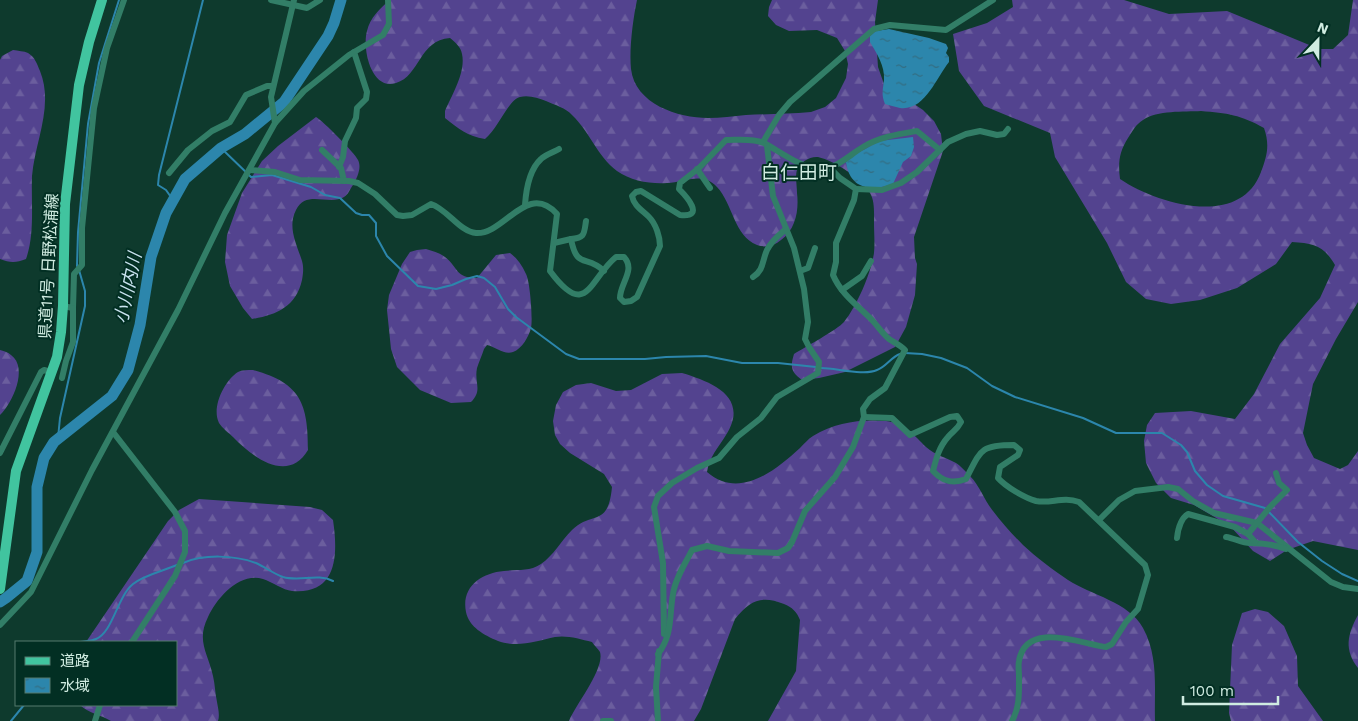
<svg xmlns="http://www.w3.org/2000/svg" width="1358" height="721" font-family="'Work Sans','Noto Sans JP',sans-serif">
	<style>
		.forest { fill: url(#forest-firs); fill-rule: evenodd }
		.water { fill: url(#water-ripples) }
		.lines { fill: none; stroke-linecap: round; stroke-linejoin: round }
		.stream { stroke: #2c86ac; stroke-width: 2 }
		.river { stroke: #2c86ac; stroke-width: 11 }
		.street { stroke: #327e67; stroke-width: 6 }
		.primary { stroke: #41c49f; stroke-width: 10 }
		.labels { text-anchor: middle; stroke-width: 4; stroke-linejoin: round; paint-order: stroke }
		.street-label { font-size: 16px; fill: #d0ece1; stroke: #022f23 }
		.water-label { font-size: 18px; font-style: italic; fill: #cbe4f0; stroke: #022f23 }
		.quarter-label { font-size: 19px; fill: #d0ece1; stroke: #022f23 }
	</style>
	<defs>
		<pattern id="forest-firs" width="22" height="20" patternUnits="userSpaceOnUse" patternTransform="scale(1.25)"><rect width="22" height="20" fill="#53438f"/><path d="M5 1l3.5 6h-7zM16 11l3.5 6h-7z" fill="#6b5e9e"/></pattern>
		<pattern id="water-ripples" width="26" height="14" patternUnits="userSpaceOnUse" patternTransform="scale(1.25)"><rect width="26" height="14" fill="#2c86ac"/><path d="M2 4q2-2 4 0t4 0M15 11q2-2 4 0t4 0" fill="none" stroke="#336d82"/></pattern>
	</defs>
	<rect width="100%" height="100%" fill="#0e3a2d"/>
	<!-- forest -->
	<g class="forest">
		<path d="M 390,0 L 637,0 C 633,19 629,49 631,69 C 635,104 678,118 708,118 C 721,118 733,116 746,115 C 768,114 789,114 811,112 L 825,107 L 836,98 L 846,78 L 848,64 L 845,51 L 837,38 L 817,30 L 789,31 L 776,25 L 768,16 L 769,7 L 772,0 L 878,0 L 875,22 L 878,67 L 884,84 L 923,110 L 934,121 L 941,134 L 943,151 L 914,237 L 915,258 L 917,264 L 915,295 L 906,327 L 895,347 L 845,372 L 819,378 L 802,380 C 791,372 790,367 794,354 C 805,347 837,330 844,322 C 857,306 871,273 874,253 C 875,243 874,232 874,223 C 874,214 875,201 870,193 C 861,178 835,161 818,157 C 810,156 800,162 797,170 C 795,176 797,186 797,193 C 799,210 796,229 781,240 C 774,246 766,248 757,245 C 734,236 733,204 717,187 C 703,171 684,182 667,183 C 650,184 631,181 617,171 C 597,156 590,132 572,115 C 566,108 555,105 546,101 C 538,98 529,95 520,97 C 509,99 498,129 485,139 C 467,136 459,129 445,118 L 445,111 C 452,95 466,72 462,54 C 461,47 455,42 450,38 C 419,40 420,76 396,83 C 371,91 362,48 367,31 C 370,18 380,8 390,0 Z"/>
		<path d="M 1012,0 L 1124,0 L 1169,14 L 1227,11 L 1319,49 L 1333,49 L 1348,35 L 1353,0 L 1358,0 L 1358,302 L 1336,339 L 1313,384 L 1303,433 L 1307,445 L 1314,458 L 1340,469 L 1348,465 L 1358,451 L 1358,550 L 1313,541 L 1287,550 L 1270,561 L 1253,551 L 1230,526 L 1194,505 L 1171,498 L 1156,483 L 1146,463 L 1144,441 L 1147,425 L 1155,413 L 1191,411 L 1235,419 L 1254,394 L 1280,344 L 1320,298 L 1335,265 C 1324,246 1314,243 1292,242 L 1276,264 L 1237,288 L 1200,300 L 1171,304 L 1146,299 L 1126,282 L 1107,243 L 1055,157 L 1050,133 L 984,106 L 959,71 L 953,34 L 987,23 L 1013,7 ZM 1201,111 C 1227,113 1241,115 1264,128 C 1270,145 1267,156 1261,172 C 1240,229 1157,204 1120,179 C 1118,163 1119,152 1128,138 C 1132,132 1136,124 1143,120 C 1157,110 1184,112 1201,111 Z"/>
		<path d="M 13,50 C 18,51 24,51 28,53 C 35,57 37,64 40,71 C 54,106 35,141 32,176 C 31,203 35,234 26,259 C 16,263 10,263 0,259 L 0,60 L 2,56 Z"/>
		<path d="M 316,117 C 323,121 355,153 358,160 C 362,168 357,178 353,185 C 350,189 348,195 344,197 C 329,206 306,189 296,210 C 287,227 297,245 302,261 C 304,268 303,274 302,280 C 296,307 276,315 252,319 L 243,308 L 230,286 L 225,262 L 227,235 L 242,193 L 262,161 L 278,146 Z"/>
		<path d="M 426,249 C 433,251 440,253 445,257 C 459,268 455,278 477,278 L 496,255 L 510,253 C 517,258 522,265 526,274 C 530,281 533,319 531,328 C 529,336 522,349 513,352 C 504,355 496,347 487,345 L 484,349 C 482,355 479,362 477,368 C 474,383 483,390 471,402 L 451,403 L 420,390 L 397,367 L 391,349 L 387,310 L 389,295 L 402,264 L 410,252 L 417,250 Z"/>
		<path d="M 0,350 C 3,351 8,352 11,355 C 29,368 12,404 0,415 Z"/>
		<path d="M 253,370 C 301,383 308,404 308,450 C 288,484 252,457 233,437 C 229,433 222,428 219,423 C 211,407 225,380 238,372 C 242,370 248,370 253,370 Z"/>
		<path d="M 682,373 C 712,382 750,397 726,435 C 718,448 709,457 707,472 C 739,500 775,471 800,448 C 804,444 808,439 813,436 C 836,422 861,419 886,421 C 904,423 915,436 926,447 C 935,455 947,458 956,463 C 961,466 966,472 970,476 C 980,486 984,500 993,511 C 1002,523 1012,534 1023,545 C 1036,557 1053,570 1068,580 C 1091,595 1129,602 1143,628 C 1159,657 1154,689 1155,721 L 768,721 L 796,671 L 800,620 C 797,612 792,607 784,604 C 762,595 750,600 735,619 L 701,709 L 694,721 L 569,721 C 576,704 605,669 600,652 C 598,649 594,645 592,642 C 580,639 567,635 555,637 C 537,641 517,648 498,641 C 484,635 469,627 466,612 C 461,587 481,573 504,571 C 518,569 529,572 541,564 C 553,556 561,541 572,530 C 593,510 608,528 612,487 L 604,474 L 570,453 L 560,444 L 555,435 L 553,421 L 556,405 L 563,392 L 576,385 L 591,383 L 616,391 L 631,390 L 662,374 Z"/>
		<path d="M 199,499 L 310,507 L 322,510 L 333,520 C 338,554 338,595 292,591 C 283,590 272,582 263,579 C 239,572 217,598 208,617 C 196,641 208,653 213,676 C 215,684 215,693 217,702 C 218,708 220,715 218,721 L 111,721 C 101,715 88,713 80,705 L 176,705 L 176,642 L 86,642 L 168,521 L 179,510 Z"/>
		<path d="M 1255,609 L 1268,612 L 1284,626 L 1297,656 L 1298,686 L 1323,721 L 1231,721 L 1229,713 L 1232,645 L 1242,613 Z"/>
		<path d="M 1358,615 L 1358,668 C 1344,650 1347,635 1358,615 Z"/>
	</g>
	<!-- water -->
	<g class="water">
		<path d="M 889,29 L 929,38 L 946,44 L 948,48 L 946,53 L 949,57 L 949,62 C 936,78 925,111 900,108 C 895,107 889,105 885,104 C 881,94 883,90 884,80 C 885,66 877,54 870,42 L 870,36 L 876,31 Z"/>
		<path d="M 913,137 L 914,147 L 911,156 L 903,162 L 893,184 C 871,191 850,190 846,162 L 856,154 L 880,141 Z"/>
	</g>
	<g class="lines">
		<!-- stream -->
		<g class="stream">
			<path d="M 221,148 L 251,177 L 272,175 L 311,187 L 325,195 L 340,198 L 356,213 L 362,215 L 369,215 L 376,223 L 376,236 L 387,256 L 418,286 L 436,289 L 452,285 L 466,279 L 477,276 L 484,278 L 495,287 L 508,309 L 516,317 L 566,354 L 579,359 L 645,359 L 666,357 L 706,356 L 742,363 L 778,363 L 816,367"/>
			<path d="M 173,200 L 166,190 L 158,185 L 159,175 L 203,0"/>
			<path d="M 77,266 L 78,232 L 88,124 L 99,63 L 119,0"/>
			<path d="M 905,353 L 922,354 L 941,358 L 967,368 L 992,386 L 1015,397 L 1083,418 L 1116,433 L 1162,433 L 1181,445 L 1187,452 L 1195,471 L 1207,485 L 1223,496 L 1265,508 L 1298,542 L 1322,561 L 1342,574 L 1358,581"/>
			<path d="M 821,368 C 836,368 864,376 877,370 C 886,367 891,357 900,354"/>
			<path d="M 58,438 L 60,418 L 85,306 L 85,291 L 79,270"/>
			<path d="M 183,563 C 204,554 234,555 256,563 C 265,567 274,574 283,577 C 300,582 317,573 333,581"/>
			<path d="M 80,642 C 85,641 92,641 96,639 C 113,632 117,597 133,584 C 144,575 163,571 177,565"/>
			<path d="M 11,721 L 24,705"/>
		</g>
		<!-- river -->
		<path class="river" d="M 0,602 L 6,598 L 27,581 L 37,552 L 37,487 L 44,458 L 54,442 L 112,396 L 128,370 L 140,325 L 151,257 L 166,213 L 185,179 L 221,148 L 245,134 L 284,102 L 328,36 L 334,23 L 341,0"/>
		<!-- street -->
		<g class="street">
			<path d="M 271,0 L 307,8 L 320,0"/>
			<path d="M 275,123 L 271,97 L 294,0"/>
			<path d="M 763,142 L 779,115 L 790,102 L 874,29 L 890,25 L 946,30 L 993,0"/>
			<path d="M 322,150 L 341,168 L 344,181"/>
			<path d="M 339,167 L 343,157 L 345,141 L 356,118 L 357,108 L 366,99 L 367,92 L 354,52"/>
			<path d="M 697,169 L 710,188"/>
			<path d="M 250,170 L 275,172 L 300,180 L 349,181 L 358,183 L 375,194 L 397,215 L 403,216 L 412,215 L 431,204 C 447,209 460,232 476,233 C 504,235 527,181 557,214 L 550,271 C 587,321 589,279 616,257 L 624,257 C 636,270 620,283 620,298 L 624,302 L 631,301 L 637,297 L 660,246 C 660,237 656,224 649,217 C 642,210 634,206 632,196 L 636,192 L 641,191 L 680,215 C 706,218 686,196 679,189 L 680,183 L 699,168 L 726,140 C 737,140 753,138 764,143 C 779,151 801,168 819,169 C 837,169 849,155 863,147 C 879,137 899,134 917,131 L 940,150"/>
			<path d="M 169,173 L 188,150 L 212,131 L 230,122 L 246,95 L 267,86 L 273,86"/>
			<path d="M 856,189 L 882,190 L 901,183 L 917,172 L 948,142 L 966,134 L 980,131 L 997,135 L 1004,134 L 1008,129"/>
			<path d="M 525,205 C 526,190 529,170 541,159 C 545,155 554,152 559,149"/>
			<path d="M 571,239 C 585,238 584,234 586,221"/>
			<path d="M 554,243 L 571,239 C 577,270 586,254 604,271"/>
			<path d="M 800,271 L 808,268 L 815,248"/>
			<path d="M 753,277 C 764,270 762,261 767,250 C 771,241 779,235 786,229"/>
			<path d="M 842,290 L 862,276 L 871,261"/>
			<path d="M 63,306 L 73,308 L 74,274 L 82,265 L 82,228 L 94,108 L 107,48 L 124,0"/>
			<path d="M 62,378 L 66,361 L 73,342 L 73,308"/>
			<path d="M 864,417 L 892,418 L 910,435 L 950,417 L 957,416 L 961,422 C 957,430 953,431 948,437 C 939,447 936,459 933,471 C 943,482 953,484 966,479 C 981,450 980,445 1014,445 L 1020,450 L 1018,455 L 1000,467 L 998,478 C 1006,487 1025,498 1036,501 C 1051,504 1063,496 1079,502 L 1145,565 L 1148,575 L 1138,609 L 1126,622 L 1112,644 L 1106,647 C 1082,644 1026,620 1019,661 C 1018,666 1019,671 1019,676 C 1019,692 1020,707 1012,721"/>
			<path d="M 113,432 L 175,512 L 185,531 L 185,552 L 175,576 L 132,642"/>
			<path d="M 0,453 L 41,372 L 44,370 L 51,372"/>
			<path d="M 1099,520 L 1119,500 L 1135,491 L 1168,487 L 1178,489 L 1193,501 L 1214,513 L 1257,523 L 1331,582 L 1343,587 L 1358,589"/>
			<path d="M 1226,537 C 1234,538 1242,543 1250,543 C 1263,543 1273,544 1286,549"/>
			<path d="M 1177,538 C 1178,529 1180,519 1188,514 L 1235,527 L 1248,534"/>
			<path d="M 1255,542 L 1248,534 L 1270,507 L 1287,490 L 1279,483 L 1276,473"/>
			<path d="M 0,625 L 31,592 L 92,470 L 178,310 L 225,213 L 275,123 L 304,91 L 349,55 L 383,35 L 389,24 L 388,0"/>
			<path d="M 664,634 L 663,563 L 654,507 L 658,496 L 672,483 L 697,468 L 719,458 L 737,437 L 761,418 L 777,397 L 818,373 L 819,362 L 809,347 L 805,339 L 808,322 L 804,289 L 794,248 L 773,196 L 767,146"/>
			<path d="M 658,654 C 673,634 669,616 673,594 C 675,579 685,564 692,550 L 707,546 L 729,551 L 778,553 L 788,548 L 792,542 L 805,511 L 835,477 L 853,447 L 864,417 L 863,409 L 870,399 L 885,388 L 905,350 C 900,345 895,343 889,339 C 882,333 877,325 871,319 C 857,305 841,294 833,275 L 836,262 L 836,243 L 854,200 L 856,189 L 840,178 L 829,167"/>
			<path d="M 95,721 L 100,705"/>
			<path d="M 603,721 L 611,721"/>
			<path d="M 658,721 L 656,687 L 659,651"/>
		</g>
		<!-- primary -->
		<path class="primary" d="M 0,589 L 16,471 L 57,357 L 61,332 L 63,306 L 65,204 L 79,85 L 89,42 L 102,0"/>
	</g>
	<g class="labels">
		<!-- street labels -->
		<g class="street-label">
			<text transform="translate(48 266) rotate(-87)" y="6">県道11号 日野松浦線</text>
		</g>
		<!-- water labels -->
		<g class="water-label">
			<text transform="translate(128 288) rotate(-78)" y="6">小川内川</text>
		</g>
		<!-- quarter labels -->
		<g class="quarter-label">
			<text x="799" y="179">白仁田町</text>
		</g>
	</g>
	<!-- legend -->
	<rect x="15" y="641" width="162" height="65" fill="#022f23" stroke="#547b6f"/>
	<rect x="25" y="657" width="25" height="8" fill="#41c49f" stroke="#547b6f"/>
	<text x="60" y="666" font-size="15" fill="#d0ece1">道路</text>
	<rect x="25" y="678" width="25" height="15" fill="url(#water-ripples)" stroke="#547b6f"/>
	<text x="60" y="691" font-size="15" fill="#d0ece1">水域</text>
	<!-- north arrow -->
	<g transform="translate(1318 40) rotate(22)" stroke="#022f23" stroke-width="4" paint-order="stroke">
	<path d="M0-4L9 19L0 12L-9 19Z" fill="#d0ece1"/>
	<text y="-8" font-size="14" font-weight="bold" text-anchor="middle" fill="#d0ece1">N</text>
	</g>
	<!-- scale -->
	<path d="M1183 696v8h95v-8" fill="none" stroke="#d0ece1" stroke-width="2.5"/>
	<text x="1190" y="696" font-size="15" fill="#d0ece1" stroke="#022f23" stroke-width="4" paint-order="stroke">100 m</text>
</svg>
